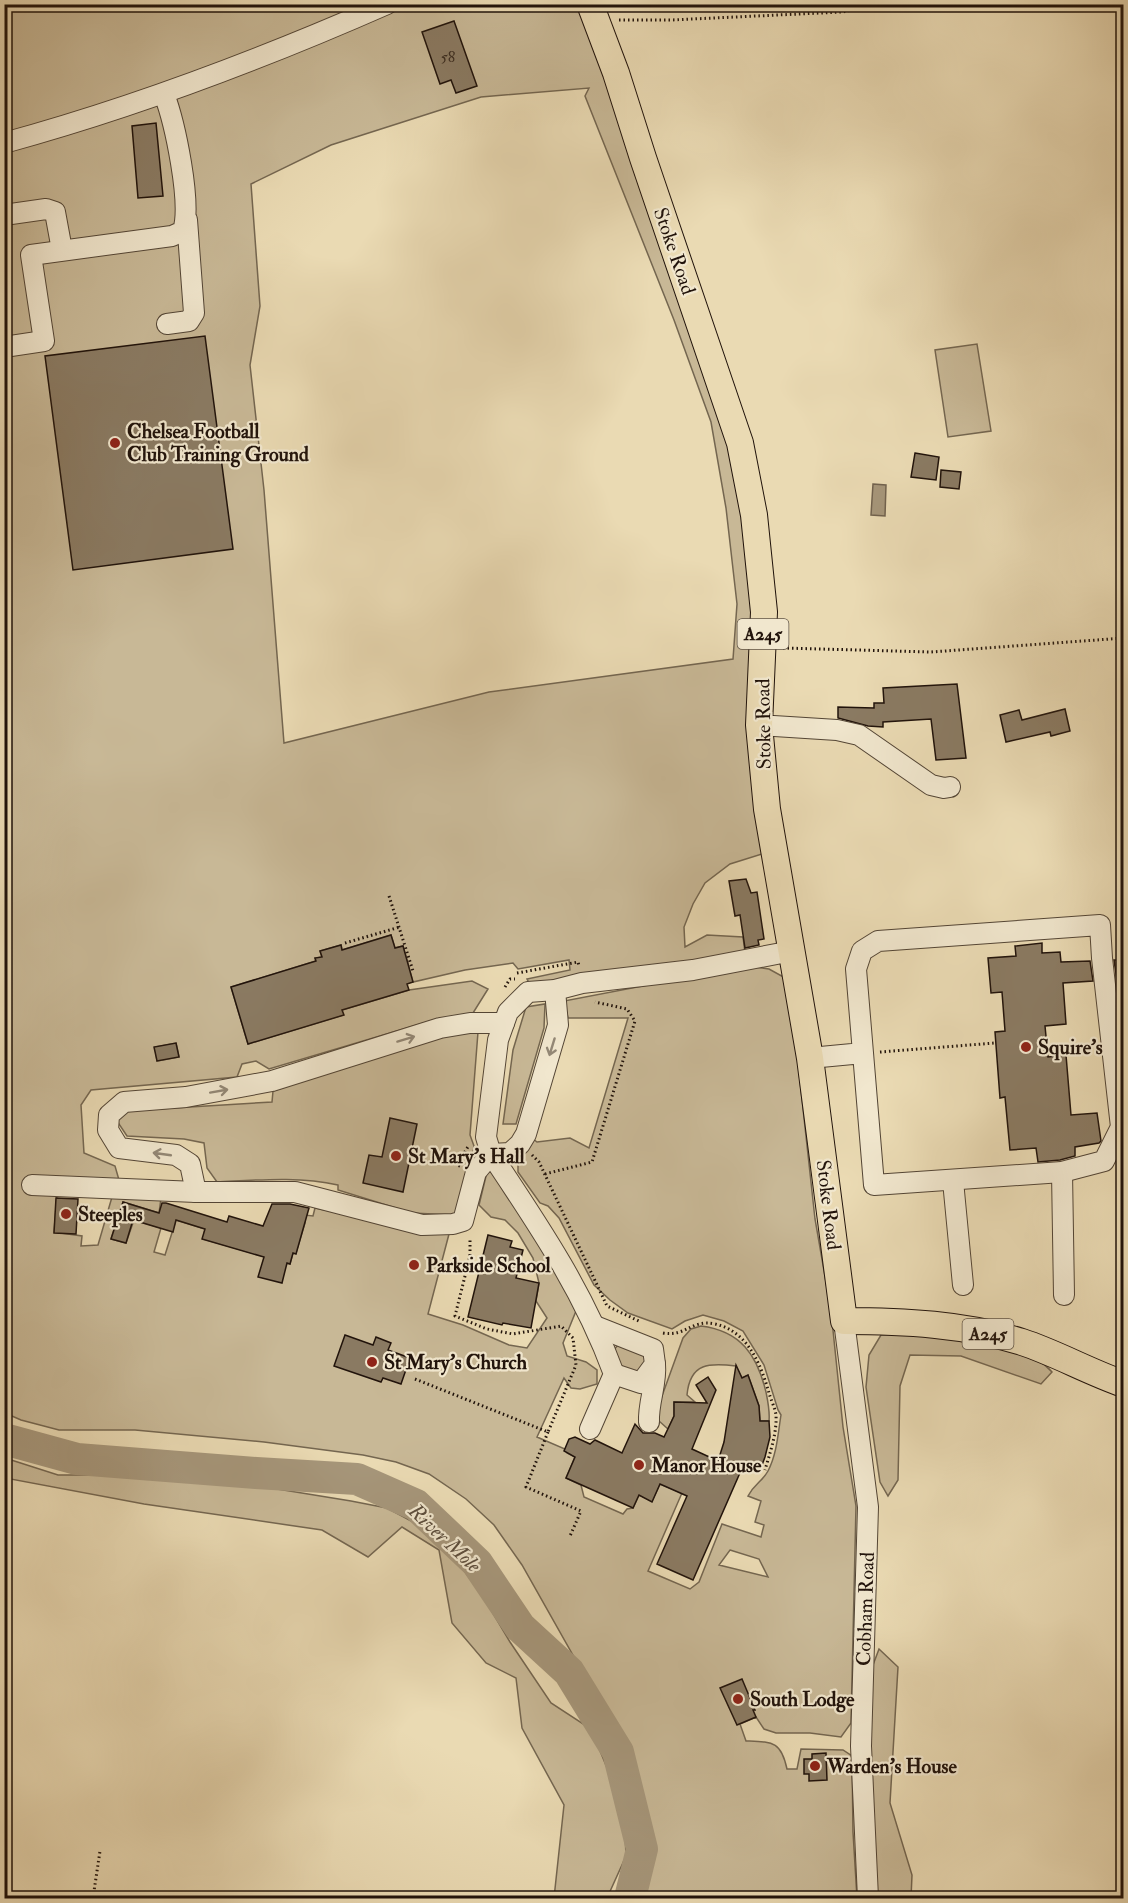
<svg xmlns="http://www.w3.org/2000/svg" width="1128" height="1903" font-family="'IM FELL Double Pica',serif">
	<style>
		.green { fill: #c8b896; stroke: #746650; stroke-width: 1.5; fill-rule: evenodd }
		.water { fill: #a6967a; stroke: #71624e; stroke-width: 1.5 }
		.lines { fill: none; stroke-linecap: round; stroke-linejoin: round }
		.river { stroke: #a6967a; stroke-width: 32 }
		.building { fill: #8a7a62; stroke: #21130b; stroke-width: 1.5 }
		.minor-casing { stroke: #534535; stroke-width: 22 }
		.major-casing { stroke: #21130b; stroke-width: 28 }
		.path { stroke: #21130b; stroke-width: 3; stroke-dasharray: 1.5 3; stroke-linecap: butt }
		.minor { stroke: #f1e7ce; stroke-width: 20 }
		.major { stroke: #eadab3; stroke-width: 26 }
		.oneway { stroke: #938876 }
		.poi-dot { fill: #8f2418; stroke: #f1e7ce; stroke-width: 2 }
		.labels { text-anchor: middle; stroke-width: 4.5; stroke-linejoin: round; paint-order: stroke }
		.number-label { font-size: 16px; fill: #3b2d21 }
		.shield { fill: #f1e7ce; stroke: #5f5346; stroke-width: 1.5 }
		.shield-label { font-size: 18px; font-weight: bold; fill: #21130b }
		.street-label { font-size: 20px; fill: #21130b; stroke: #f1e7ce }
		.poi-label { font-size: 20px; font-weight: bold; fill: #21130b; stroke: #f1e7ce; text-anchor: start }
		.water-label { font-size: 21px; font-style: italic; fill: #5d4e3d; stroke: #f1e7ce }
	</style>
	<rect width="100%" height="100%" fill="#eadab3"/>
	<filter id="stains"><feTurbulence type="fractalNoise" baseFrequency=".00333" numOctaves="4"/><feColorMatrix values="0 0 0 0 .2 0 0 0 0 .09 0 0 0 0 .02 0 0 0 .5 -.17"/></filter>
	<radialGradient id="worn" r=".72"><stop offset=".6" stop-color="#630" stop-opacity="0"/><stop offset="1" stop-color="#630" stop-opacity=".3"/></radialGradient>
	<!-- green -->
	<g class="green">
		<path d="M 4,5 L 582,5 L 660,220 L 750,519 L 762,854 L 730,864 L 705,883 L 693,904 L 684,927 L 685,947 L 707,935 L 743,937 L 745,953 L 532,988 L 527,979 L 570,970 L 569,960 L 518,969 L 513,963 L 465,970 L 413,982 L 403,946 L 395,948 L 391,935 L 342,950 L 341,945 L 320,951 L 322,957 L 315,958 L 316,961 L 231,987 L 248,1044 L 343,1015 L 342,1010 L 409,990 L 472,981 L 488,989 L 473,1013 L 437,1019 L 269,1069 L 256,1061 L 242,1064 L 237,1077 L 91,1090 L 81,1105 L 84,1153 L 115,1166 L 119,1180 L 57,1194 L 54,1232 L 82,1236 L 81,1246 L 98,1245 L 112,1197 L 161,1198 L 159,1213 L 123,1202 L 111,1239 L 126,1243 L 134,1220 L 161,1228 L 154,1252 L 165,1255 L 176,1220 L 205,1229 L 203,1239 L 290,1264 L 293,1253 L 296,1253 L 305,1223 L 305,1215 L 313,1216 L 315,1208 L 421,1230 L 449,1234 L 428,1314 L 463,1325 L 509,1345 L 527,1348 L 547,1318 L 536,1301 L 539,1283 L 533,1258 L 518,1233 L 505,1220 L 491,1217 L 479,1205 L 487,1172 L 496,1171 L 516,1196 L 576,1311 L 563,1343 L 567,1356 L 586,1362 L 597,1370 L 597,1384 L 580,1389 L 571,1388 L 564,1378 L 537,1437 L 565,1449 L 567,1453 L 575,1457 L 566,1478 L 581,1485 L 584,1497 L 623,1514 L 627,1509 L 633,1508 L 639,1495 L 652,1501 L 660,1484 L 682,1493 L 648,1571 L 690,1589 L 699,1582 L 722,1524 L 761,1537 L 764,1525 L 755,1522 L 761,1501 L 748,1496 C 755,1483 762,1482 768,1471 C 777,1454 778,1433 781,1415 L 778,1410 L 764,1365 L 743,1331 L 724,1321 L 703,1315 L 685,1321 L 672,1329 L 628,1313 L 610,1300 L 594,1285 L 559,1218 L 548,1206 L 540,1203 L 518,1172 L 518,1161 L 532,1138 L 537,1142 L 570,1138 L 589,1148 L 628,1018 L 568,1018 L 564,1001 L 747,966 L 769,969 L 789,980 L 815,1219 L 831,1311 L 843,1427 L 856,1506 L 851,1723 L 841,1737 L 810,1733 L 776,1733 L 764,1729 L 756,1717 L 740,1724 L 746,1741 C 773,1742 781,1741 787,1769 L 797,1769 L 801,1749 L 843,1750 L 852,1756 L 853,1832 L 857,1898 L 641,1898 L 647,1882 L 652,1847 L 630,1750 L 620,1728 L 578,1664 L 522,1565 L 494,1525 L 466,1499 L 429,1474 L 396,1462 L 363,1455 L 264,1442 L 135,1430 L 59,1430 L 21,1420 L 5,1413 ZM 589,88 L 585,96 L 674,320 L 711,422 L 726,508 L 737,604 L 733,659 L 489,692 L 284,743 L 264,490 L 250,365 L 260,306 L 251,184 L 331,145 L 481,97 ZM 176,1043 L 179,1057 L 157,1061 L 155,1047 ZM 730,1550 L 759,1559 L 768,1577 L 719,1565 Z"/>
		<path d="M 977,344 L 991,431 L 948,437 L 935,350 Z"/>
		<path d="M 545,1004 L 544,1028 L 516,1124 L 503,1124 L 513,1050 L 526,1007 Z"/>
		<path d="M 471,1031 L 478,1032 L 470,1135 L 474,1146 L 464,1204 L 454,1215 L 412,1213 L 338,1190 L 338,1185 C 298,1176 258,1180 217,1182 L 207,1168 L 204,1143 L 184,1139 L 127,1136 L 117,1121 L 124,1111 L 272,1102 L 273,1091 L 439,1035 Z"/>
		<path d="M 701,1326 C 741,1331 757,1355 766,1392 C 768,1402 770,1411 769,1421 L 760,1421 L 759,1406 L 748,1375 L 742,1378 L 736,1366 C 710,1363 690,1362 687,1395 L 695,1402 L 674,1402 L 674,1416 L 668,1429 L 659,1421 L 658,1407 L 683,1338 L 691,1329 Z"/>
		<path d="M 934,1331 C 968,1338 1029,1345 1052,1372 L 1041,1384 L 961,1356 L 910,1355 L 900,1386 L 898,1480 L 888,1496 L 880,1482 L 866,1387 L 869,1355 L 881,1335 Z"/>
		<path d="M 620,1343 L 650,1354 L 649,1367 L 627,1377 L 610,1354 Z"/>
		<path d="M 5,1458 L 58,1475 L 146,1475 L 265,1487 L 351,1501 L 387,1508 L 439,1536 L 484,1598 L 510,1642 L 551,1703 L 591,1729 L 624,1809 L 626,1856 L 607,1898 L 554,1898 L 564,1805 L 522,1728 L 516,1678 L 486,1663 L 452,1623 L 439,1550 L 402,1527 L 368,1557 L 322,1530 L 144,1504 L 5,1478 Z"/>
		<path d="M 879,1649 L 898,1667 L 890,1803 L 912,1875 L 911,1898 L 875,1898 L 868,1748 L 873,1665 Z"/>
	</g>
	<!-- water -->
	<path class="water" d="M 873,484 L 886,485 L 885,516 L 871,515 Z"/>
	<g class="lines">
		<!-- river -->
		<path class="river" d="M 4,1439 L 77,1459 L 256,1473 L 357,1479 L 416,1505 L 477,1563 L 520,1627 L 569,1672 L 618,1752 L 642,1849 L 630,1898"/>
	</g>
	<!-- building -->
	<g class="building">
		<path d="M 454,21 L 477,86 L 456,93 L 451,80 L 440,84 L 422,32 Z"/>
		<path d="M 156,123 L 163,196 L 138,198 L 132,126 Z"/>
		<path d="M 205,336 L 233,549 L 73,570 L 45,356 Z"/>
		<path d="M 915,453 L 939,457 L 936,480 L 911,477 Z"/>
		<path d="M 941,470 L 961,472 L 959,489 L 940,487 Z"/>
		<path d="M 957,684 L 966,758 L 936,760 L 931,719 L 883,722 L 883,727 L 868,726 L 838,718 L 838,707 L 874,708 L 874,703 L 884,703 L 883,688 Z"/>
		<path d="M 1065,709 L 1070,731 L 1051,736 L 1050,732 L 1006,742 L 1000,715 L 1019,710 L 1022,720 Z"/>
		<path d="M 746,879 L 751,893 L 757,892 L 764,939 L 758,940 L 759,945 L 745,948 L 740,915 L 735,916 L 729,881 Z"/>
		<path d="M 391,935 L 395,948 L 403,946 L 413,982 L 407,984 L 409,990 L 342,1010 L 344,1015 L 248,1044 L 231,987 L 316,961 L 315,958 L 322,957 L 320,951 L 341,945 L 342,950 Z"/>
		<path d="M 1042,943 L 1042,953 L 1060,952 L 1061,962 L 1090,961 L 1093,981 L 1063,983 L 1066,1024 L 1045,1026 L 1048,1057 L 1066,1055 L 1071,1115 L 1097,1113 L 1101,1141 L 1099,1143 L 1075,1147 L 1075,1156 L 1060,1160 L 1038,1162 L 1036,1148 L 1010,1150 L 1005,1097 L 1000,1098 L 995,1032 L 1005,1031 L 1002,992 L 991,993 L 988,958 L 1016,956 L 1015,946 Z"/>
		<path d="M 1114,960 L 1124,960 L 1124,979 L 1117,980 Z"/>
		<path d="M 176,1043 L 179,1057 L 157,1061 L 154,1047 Z"/>
		<path d="M 390,1118 L 417,1124 L 403,1192 L 363,1183 L 369,1155 L 382,1157 Z"/>
		<path d="M 56,1198 L 78,1199 L 76,1234 L 54,1233 Z"/>
		<path d="M 123,1202 L 159,1213 L 162,1203 L 166,1203 L 227,1222 L 229,1216 L 263,1226 L 272,1204 L 290,1204 L 309,1208 L 296,1254 L 293,1253 L 290,1264 L 287,1263 L 282,1283 L 258,1277 L 264,1257 L 202,1239 L 205,1229 L 176,1220 L 173,1232 L 133,1220 L 126,1243 L 111,1239 Z"/>
		<path d="M 488,1235 L 512,1241 L 510,1247 L 523,1250 L 516,1278 L 539,1283 L 531,1328 L 503,1323 L 502,1325 L 468,1317 Z"/>
		<path d="M 345,1335 L 373,1345 L 376,1337 L 391,1343 L 388,1350 L 410,1358 L 401,1384 L 383,1378 L 381,1382 L 334,1366 Z"/>
		<path d="M 736,1365 L 742,1378 L 748,1375 L 759,1406 L 760,1421 L 769,1421 L 770,1437 L 765,1457 L 759,1473 L 743,1466 L 693,1580 L 657,1564 L 687,1496 L 660,1484 L 652,1502 L 639,1495 L 633,1508 L 566,1478 L 575,1457 L 564,1451 L 569,1439 L 575,1437 L 590,1444 L 595,1440 L 622,1453 L 635,1424 L 643,1433 L 655,1433 L 664,1437 L 674,1416 L 674,1402 L 707,1403 L 696,1385 L 708,1377 L 716,1390 L 692,1449 L 718,1461 L 724,1442 Z"/>
		<path d="M 742,1679 L 755,1710 L 753,1710 L 756,1717 L 737,1725 L 720,1688 Z"/>
		<path d="M 826,1753 L 827,1780 L 809,1781 L 809,1774 L 804,1774 L 804,1759 L 812,1759 L 812,1754 Z"/>
	</g>
	<g class="lines">
		<!-- minor casing -->
		<g class="minor-casing">
			<g id="minor">
				<path d="M 4,143 C 136,107 262,59 387,4"/>
				<path d="M 4,215 L 46,209 L 55,212 L 62,250"/>
				<path d="M 167,324 L 189,321 L 194,313 L 187,220"/>
				<path d="M 4,347 L 44,341 L 31,255 L 172,236 L 183,231 C 192,203 175,123 164,94"/>
				<path d="M 759,725 L 837,730 L 859,735 L 931,785 L 944,788 L 950,787"/>
				<path d="M 810,1058 L 863,1053 L 874,1185 L 1062,1172 L 1104,1161 L 1121,1127 L 1102,958 L 1100,925 L 878,941 L 862,951 L 856,969 L 863,1053"/>
				<path d="M 491,1154 C 539,1226 584,1292 614,1374 L 590,1429"/>
				<path d="M 491,1154 L 510,1153 L 520,1144 L 526,1134 L 558,1025 L 555,990"/>
				<path d="M 1062,1172 L 1064,1295"/>
				<path d="M 953,1181 L 963,1285"/>
				<path d="M 32,1185 L 196,1192 L 295,1192 L 422,1225 L 453,1224 L 463,1221 L 476,1172 L 491,1154 L 486,1137 L 498,1040 L 508,1012 L 528,992 L 555,990 L 582,983 L 693,970 L 792,951"/>
				<path d="M 196,1192 L 190,1164 L 176,1155 L 119,1148 L 108,1130 L 109,1115 L 124,1102 L 186,1097 L 272,1081 L 440,1028 L 470,1023 L 504,1023"/>
				<path d="M 844,1321 L 868,1507 L 861,1746 L 868,1898"/>
				<path d="M 595,1326 L 653,1349 L 655,1364 L 641,1383 L 614,1374"/>
				<path d="M 649,1422 C 648,1402 657,1384 655,1364"/>
			</g>
		</g>
		<!-- major casing -->
		<g class="major-casing">
			<path id="major" d="M 590,4 L 616,73 L 643,158 L 740,443 L 754,515 L 764,612 L 759,725 L 767,809 L 810,1058 L 844,1321 C 903,1321 965,1324 1022,1342 C 1056,1353 1089,1372 1124,1384"/>
		</g>
		<!-- path -->
		<g class="path">
			<path d="M 619,20 L 671,20 L 842,12 L 883,4"/>
			<path d="M 783,648 L 931,652 L 1124,638"/>
			<path d="M 389,896 L 413,971"/>
			<path d="M 345,943 L 400,927"/>
			<path d="M 517,973 L 578,962 L 579,966"/>
			<path d="M 505,987 L 510,979 L 515,979"/>
			<path d="M 880,1052 L 995,1043"/>
			<path d="M 532,1155 L 539,1162 L 607,1306 L 641,1322"/>
			<path d="M 460,1166 L 457,1165 L 469,1145"/>
			<path d="M 545,1174 L 592,1162 L 635,1021 L 627,1009 L 595,1002"/>
			<path d="M 663,1333 C 686,1337 691,1319 715,1324 C 748,1331 761,1365 769,1393 C 771,1400 775,1408 776,1415 C 777,1433 770,1453 765,1470"/>
			<path d="M 415,1379 L 548,1432 L 576,1365 L 573,1338 L 561,1326 L 513,1334 L 487,1329 L 455,1316 L 470,1256 L 470,1238"/>
			<path d="M 548,1432 L 526,1487 L 581,1511 L 570,1536"/>
			<path d="M 93,1898 L 100,1851"/>
		</g>
		<!-- minor -->
		<use href="#minor" class="minor"/>
		<!-- major -->
		<use href="#major" class="major"/>
	</g>
	<!-- one-way arrows -->
	<defs><path id="oneway-shaft" d="M-6 0H5M1.5-3L5.5 0L1.5 3" fill="none" stroke-width="1.6" stroke-linecap="round" stroke-linejoin="round" transform="scale(1.5)"/></defs>
	<g class="oneway">
		<use href="#oneway-shaft" transform="translate(406 1039) rotate(-17)"/>
		<use href="#oneway-shaft" transform="translate(552 1047) rotate(107)"/>
		<use href="#oneway-shaft" transform="translate(219 1091) rotate(-10)"/>
		<use href="#oneway-shaft" transform="translate(162 1154) rotate(-172)"/>
	</g>
	<!-- markers -->
	<g class="poi-dot">
		<circle cx="115" cy="443" r="6"/>
		<circle cx="1026" cy="1047" r="6"/>
		<circle cx="396" cy="1156" r="6"/>
		<circle cx="66" cy="1214" r="6"/>
		<circle cx="414" cy="1265" r="6"/>
		<circle cx="372" cy="1362" r="6"/>
		<circle cx="639" cy="1465" r="6"/>
		<circle cx="738" cy="1699" r="6"/>
		<circle cx="815" cy="1766" r="6"/>
	</g>
	<g class="labels">
		<!-- number labels -->
		<g class="number-label">
			<text x="448" y="62">58</text>
		</g>
		<!-- shield labels -->
		<g class="shield">
			<rect x="737.5" y="619" width="51" height="30" rx="4.5"/>
			<rect x="962.5" y="1319" width="51" height="30" rx="4.5"/>
		</g>
		<g class="shield-label">
			<text x="763" y="640">A245</text>
			<text x="988" y="1340">A245</text>
		</g>
		<!-- street labels -->
		<g class="street-label">
			<text transform="translate(675 251) rotate(71)" y="7">Stoke Road</text>
			<text transform="translate(763 724) rotate(-91)" y="7">Stoke Road</text>
			<text transform="translate(829 1205) rotate(83)" y="7">Stoke Road</text>
			<text transform="translate(865 1609) rotate(-88)" y="7">Cobham Road</text>
		</g>
		<!-- poi labels -->
		<g class="poi-label">
			<text x="127" y="438">Chelsea Football<tspan x="127" dy="23">Club Training Ground</tspan></text>
			<text x="1038" y="1054">Squire's</text>
			<text x="408" y="1163">St Mary's Hall</text>
			<text x="78" y="1221">Steeples</text>
			<text x="426" y="1272">Parkside School</text>
			<text x="384" y="1369">St Mary's Church</text>
			<text x="651" y="1472">Manor House</text>
			<text x="750" y="1706">South Lodge</text>
			<text x="827" y="1773">Warden's House</text>
		</g>
		<!-- water labels -->
		<g class="water-label">
			<text transform="translate(445 1538) rotate(43)" y="7">River Mole</text>
		</g>
	</g>
	<!-- margin -->
	<rect width="1128" height="1903" fill="none" stroke="#eadab3" stroke-width="24"/>
	<rect x="6" y="6" width="1116" height="1891" fill="none" stroke="#21130b" stroke-width="3"/>
	<rect x="12" y="12" width="1104" height="1879" fill="none" stroke="#21130b" stroke-width="1.5"/>
	<rect width="100%" height="100%" filter="url(#stains)"/>
	<rect width="100%" height="100%" fill="url(#worn)"/>
</svg>
